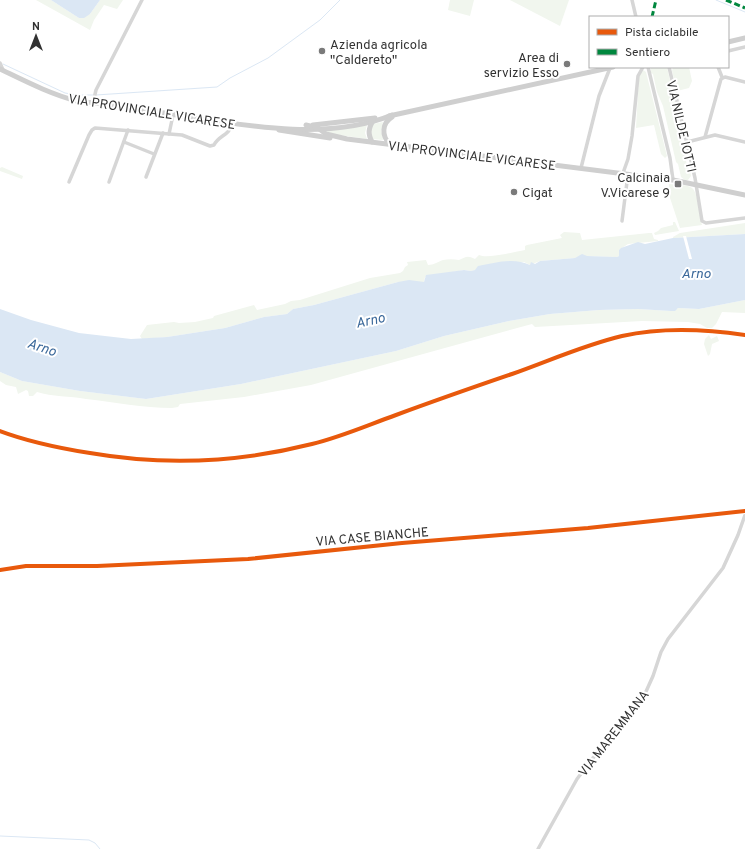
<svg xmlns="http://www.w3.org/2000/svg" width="745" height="849" font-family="Overpass,sans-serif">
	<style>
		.green { fill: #f1f6ee }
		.water { fill: #dbe7f4 }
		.pier { fill: #fff }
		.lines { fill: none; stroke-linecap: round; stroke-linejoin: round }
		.stream { stroke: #dbe7f4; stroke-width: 1 }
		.street { stroke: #d6d6d6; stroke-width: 3.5 }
		.secondary { stroke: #cfcfcf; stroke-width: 5 }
		.quiet { stroke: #00873e; stroke-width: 3; stroke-dasharray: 6 3; stroke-linecap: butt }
		.cycleway-casing { stroke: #fff; stroke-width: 6 }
		.cycleway { stroke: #e8590c; stroke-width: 4 }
		.poi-dot { fill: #7a7a7a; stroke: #fff; stroke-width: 1.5 }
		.labels { text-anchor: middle; stroke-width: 4; stroke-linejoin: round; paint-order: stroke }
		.poi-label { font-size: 13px; fill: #323232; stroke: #fff; text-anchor: start }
		.street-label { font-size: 13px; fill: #323232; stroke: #fff }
		.water-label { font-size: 14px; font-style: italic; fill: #3a689a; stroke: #fff }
	</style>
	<rect width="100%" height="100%" fill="#fff"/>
	<!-- green -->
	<g class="green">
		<path d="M 36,0 L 51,0 L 79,18 L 90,14 L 100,0 L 123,0 L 117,9 L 104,5 L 94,20 L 90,30 Z"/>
		<path d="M 450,0 L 474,0 L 470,16 L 448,10 Z"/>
		<path d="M 510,0 L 569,0 L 560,26 Z"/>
		<path d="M 651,67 L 667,67 L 676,107 L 673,108 L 687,165 L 689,165 L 691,176 L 688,180 L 685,180 L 681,177 L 678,164 L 676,162 L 663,106 L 657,92 L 653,74 L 651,73 Z"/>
		<path d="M 673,67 L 689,67 L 692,81 L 689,88 L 677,91 L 672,71 Z"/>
		<path d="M 643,70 L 646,72 L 667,156 L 665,158 L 661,154 L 654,125 L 636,128 L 639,76 Z"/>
		<path d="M 383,122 L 381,131 L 383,140 L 372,139 L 370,129 L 373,124 Z"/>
		<path d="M 367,125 L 365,133 L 367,139 L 332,134 L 324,130 Z"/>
		<path d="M 2,167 L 23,176 L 22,179 L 0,171 L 0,168 Z"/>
		<path d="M 669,184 C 675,185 687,184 692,188 C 698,192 700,218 702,225 L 680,228 L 670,198 Z"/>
		<path d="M 673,222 L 675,222 L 679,231 L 655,235 L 654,233 L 658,231 L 661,228 L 673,225 Z"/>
		<path d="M 745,223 L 745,234 L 673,238 L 673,237 L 680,233 Z"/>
		<path d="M 564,232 L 580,233 L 582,240 L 649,233 L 652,233 L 654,239 L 658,240 L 658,241 L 628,244 L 619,250 L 619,256 L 617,257 L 581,256 L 575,258 L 540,261 L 530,265 L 524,262 L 471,271 L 464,270 L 425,277 L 424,282 L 421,283 L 398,282 L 314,305 L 293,309 L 287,314 L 264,317 L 225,328 L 167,337 L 142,339 L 140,336 L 147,325 L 174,322 L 179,323 L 195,322 L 213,318 L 214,316 L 254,305 L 257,310 L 285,304 L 291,301 L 300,300 L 370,278 L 400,273 L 403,271 L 405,267 L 408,265 L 407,262 L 426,260 L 428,265 C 434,265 437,262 443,260 C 448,259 454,259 459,260 C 466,257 467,255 475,259 L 479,255 C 488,259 513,252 525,250 L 525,246 L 527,245 L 562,238 L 560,235 Z"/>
		<path d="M 745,300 L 745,313 L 722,312 L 716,324 L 711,329 L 707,328 L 700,324 L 688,322 L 642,321 L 535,327 L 532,324 L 311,385 L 244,397 L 180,404 L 178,407 L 172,408 C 143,408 115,402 86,399 C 70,396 52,397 37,392 L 33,396 L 29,396 L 28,391 L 26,390 L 18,394 L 16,387 L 6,385 L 0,381 L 0,372 L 22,381 L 80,391 L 146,399 L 241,384 L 396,351 L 444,336 L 509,321 L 550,314 L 599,310 L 638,309 L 671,311 L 675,310 L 678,308 L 699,309 Z"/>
		<path d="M 709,335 L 711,339 L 717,336 L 719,341 L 712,344 L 710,354 L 708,356 L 704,344 L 705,339 Z"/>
	</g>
	<!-- water -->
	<g class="water">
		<path d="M 51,0 L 100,0 L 90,14 L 84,18 L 79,18 Z"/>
		<path d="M 745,234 L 745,300 L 699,309 L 678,308 L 675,311 L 671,311 L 638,309 L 599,310 L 550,314 L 509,321 L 444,336 L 396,351 L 241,384 L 146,399 L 80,391 L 22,381 L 0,372 L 0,309 L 31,320 L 79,333 L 131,339 L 167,337 L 225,328 L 264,317 L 287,314 L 293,309 L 314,305 L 398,282 L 409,280 L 424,282 L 426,275 L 464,270 L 471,271 L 475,270 L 478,266 C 494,263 514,257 530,265 L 531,262 L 535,264 L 540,261 L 575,258 L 582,254 L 587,256 L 617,257 L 619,256 L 619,250 L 621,248 L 638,242 L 645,244 L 673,238 Z"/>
	</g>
	<!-- pier -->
	<path class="pier" d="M 683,236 L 686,236 L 692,259 L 689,259 Z"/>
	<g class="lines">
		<!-- stream -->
		<g class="stream">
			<path d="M 716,0 L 745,12"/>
			<path d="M 3,64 L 65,93 L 77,95 L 93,95"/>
			<path d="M 96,95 L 217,87 L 230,78 L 268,58 L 320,20 L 340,0"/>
			<path d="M 0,836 L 89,840 L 95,843 L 100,849"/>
		</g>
		<!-- street -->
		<g class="street">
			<path d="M 632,0 L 636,17"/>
			<path d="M 728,51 L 745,47"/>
			<path d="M 0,63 L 3,70"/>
			<path d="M 648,67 L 670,158 L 673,180"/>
			<path d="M 669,67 L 695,178 L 702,221 L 706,223 L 745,218"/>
			<path d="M 718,67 L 722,77"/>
			<path d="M 93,103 L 96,90 L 142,0"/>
			<path d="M 169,134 L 173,115"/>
			<path d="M 705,137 L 721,79 L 725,77 L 745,82"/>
			<path d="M 124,142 L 154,154"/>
			<path d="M 687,142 L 715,135 L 745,142"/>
			<path d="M 581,168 L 599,96 L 610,68"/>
			<path d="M 623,173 L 628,159 L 632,136 L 638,76 L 643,67"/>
			<path d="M 146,177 L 163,133"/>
			<path d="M 69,182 L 89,135 L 92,130 L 95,128 L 182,135 L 210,146 L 214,145 C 219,135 229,136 232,124"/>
			<path d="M 109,182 L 128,130"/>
			<path d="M 622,221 L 628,174"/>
			<path d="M 0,570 L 26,566 L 97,566 L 248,559 L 402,543 L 588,528 L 745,511"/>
			<path d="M 538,849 L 577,779 L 593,758 L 627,719 L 644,696 L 653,676 L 661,652 L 668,639 L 723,568 L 738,535 L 745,515"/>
		</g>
		<!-- secondary -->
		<g class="secondary">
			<path d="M 728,42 L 745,38"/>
			<path d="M 0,69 C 25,81 50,94 77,101 C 115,105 152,111 189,117 C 252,127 331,140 392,115"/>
			<path d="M 389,116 L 613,67"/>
			<path d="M 306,125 L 318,128 L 326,134 L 347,139 L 673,180 L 745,195"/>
			<path d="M 313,125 L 375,118"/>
			<path d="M 279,130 L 330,138"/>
			<path d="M 372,142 C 368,134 368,129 373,121"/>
			<path d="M 390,144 C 381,136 382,123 392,117"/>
		</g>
		<!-- quiet -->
		<g class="quiet">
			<path d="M 726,0 L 745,8"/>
			<path d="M 652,17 L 656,0"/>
		</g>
		<!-- cycleway casing -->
		<g class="cycleway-casing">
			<g id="cycleway">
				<path d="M 0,431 C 29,442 59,448 90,453 C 165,466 237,463 312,444 C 341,437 368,425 396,415 C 434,401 474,387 512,374 C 549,361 584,345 622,336 C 663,327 704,329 745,335"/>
				<path d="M 0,570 L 26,566 L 97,566 L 248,559 L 402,543 L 588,528 L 745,511"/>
			</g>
		</g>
		<!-- cycleway -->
		<use href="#cycleway" class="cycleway"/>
	</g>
	<!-- markers -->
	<g class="poi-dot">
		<circle cx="322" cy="51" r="4"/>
		<circle cx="567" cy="64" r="4"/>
		<rect x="674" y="180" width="8" height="8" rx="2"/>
		<circle cx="514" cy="192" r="4"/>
	</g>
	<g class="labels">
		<!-- poi labels -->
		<g class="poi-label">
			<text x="330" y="49">Azienda agricola<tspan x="330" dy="15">"Caldereto"</tspan></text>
			<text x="559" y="62" text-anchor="end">Area di<tspan x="559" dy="15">servizio Esso</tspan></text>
			<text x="670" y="182" text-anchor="end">Calcinaia<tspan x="670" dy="15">V.Vicarese 9</tspan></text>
			<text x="522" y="197">Cigat</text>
		</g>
		<!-- street labels -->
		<g class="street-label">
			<text transform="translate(152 111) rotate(9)" y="5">VIA PROVINCIALE VICARESE</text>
			<text transform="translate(682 126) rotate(77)" y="5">VIA NILDE IOTTI</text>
			<text transform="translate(472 155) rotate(7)" y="5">VIA PROVINCIALE VICARESE</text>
			<text transform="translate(372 536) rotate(-5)" y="5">VIA CASE BIANCHE</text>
			<text transform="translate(613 733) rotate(-52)" y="5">VIA MAREMMANA</text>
		</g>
		<!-- water labels -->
		<g class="water-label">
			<text x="696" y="278">Arno</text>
			<text transform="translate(370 320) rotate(-12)" y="5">Arno</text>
			<text transform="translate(42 347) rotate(19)" y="5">Arno</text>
		</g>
	</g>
	<!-- legend -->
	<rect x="589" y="16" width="140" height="52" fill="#ffffff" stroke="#adadad"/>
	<rect x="597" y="29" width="20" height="6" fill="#e8590c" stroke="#adadad"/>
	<text x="625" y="36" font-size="12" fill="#323232">Pista ciclabile</text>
	<rect x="597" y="49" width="20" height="6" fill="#00873e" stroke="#adadad"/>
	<text x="625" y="56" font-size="12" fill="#323232">Sentiero</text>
	<!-- north arrow -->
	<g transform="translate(36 36)" stroke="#ffffff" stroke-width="3" paint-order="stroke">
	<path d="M0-3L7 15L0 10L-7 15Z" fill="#323232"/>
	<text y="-6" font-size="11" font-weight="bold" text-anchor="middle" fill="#323232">N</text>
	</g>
</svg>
